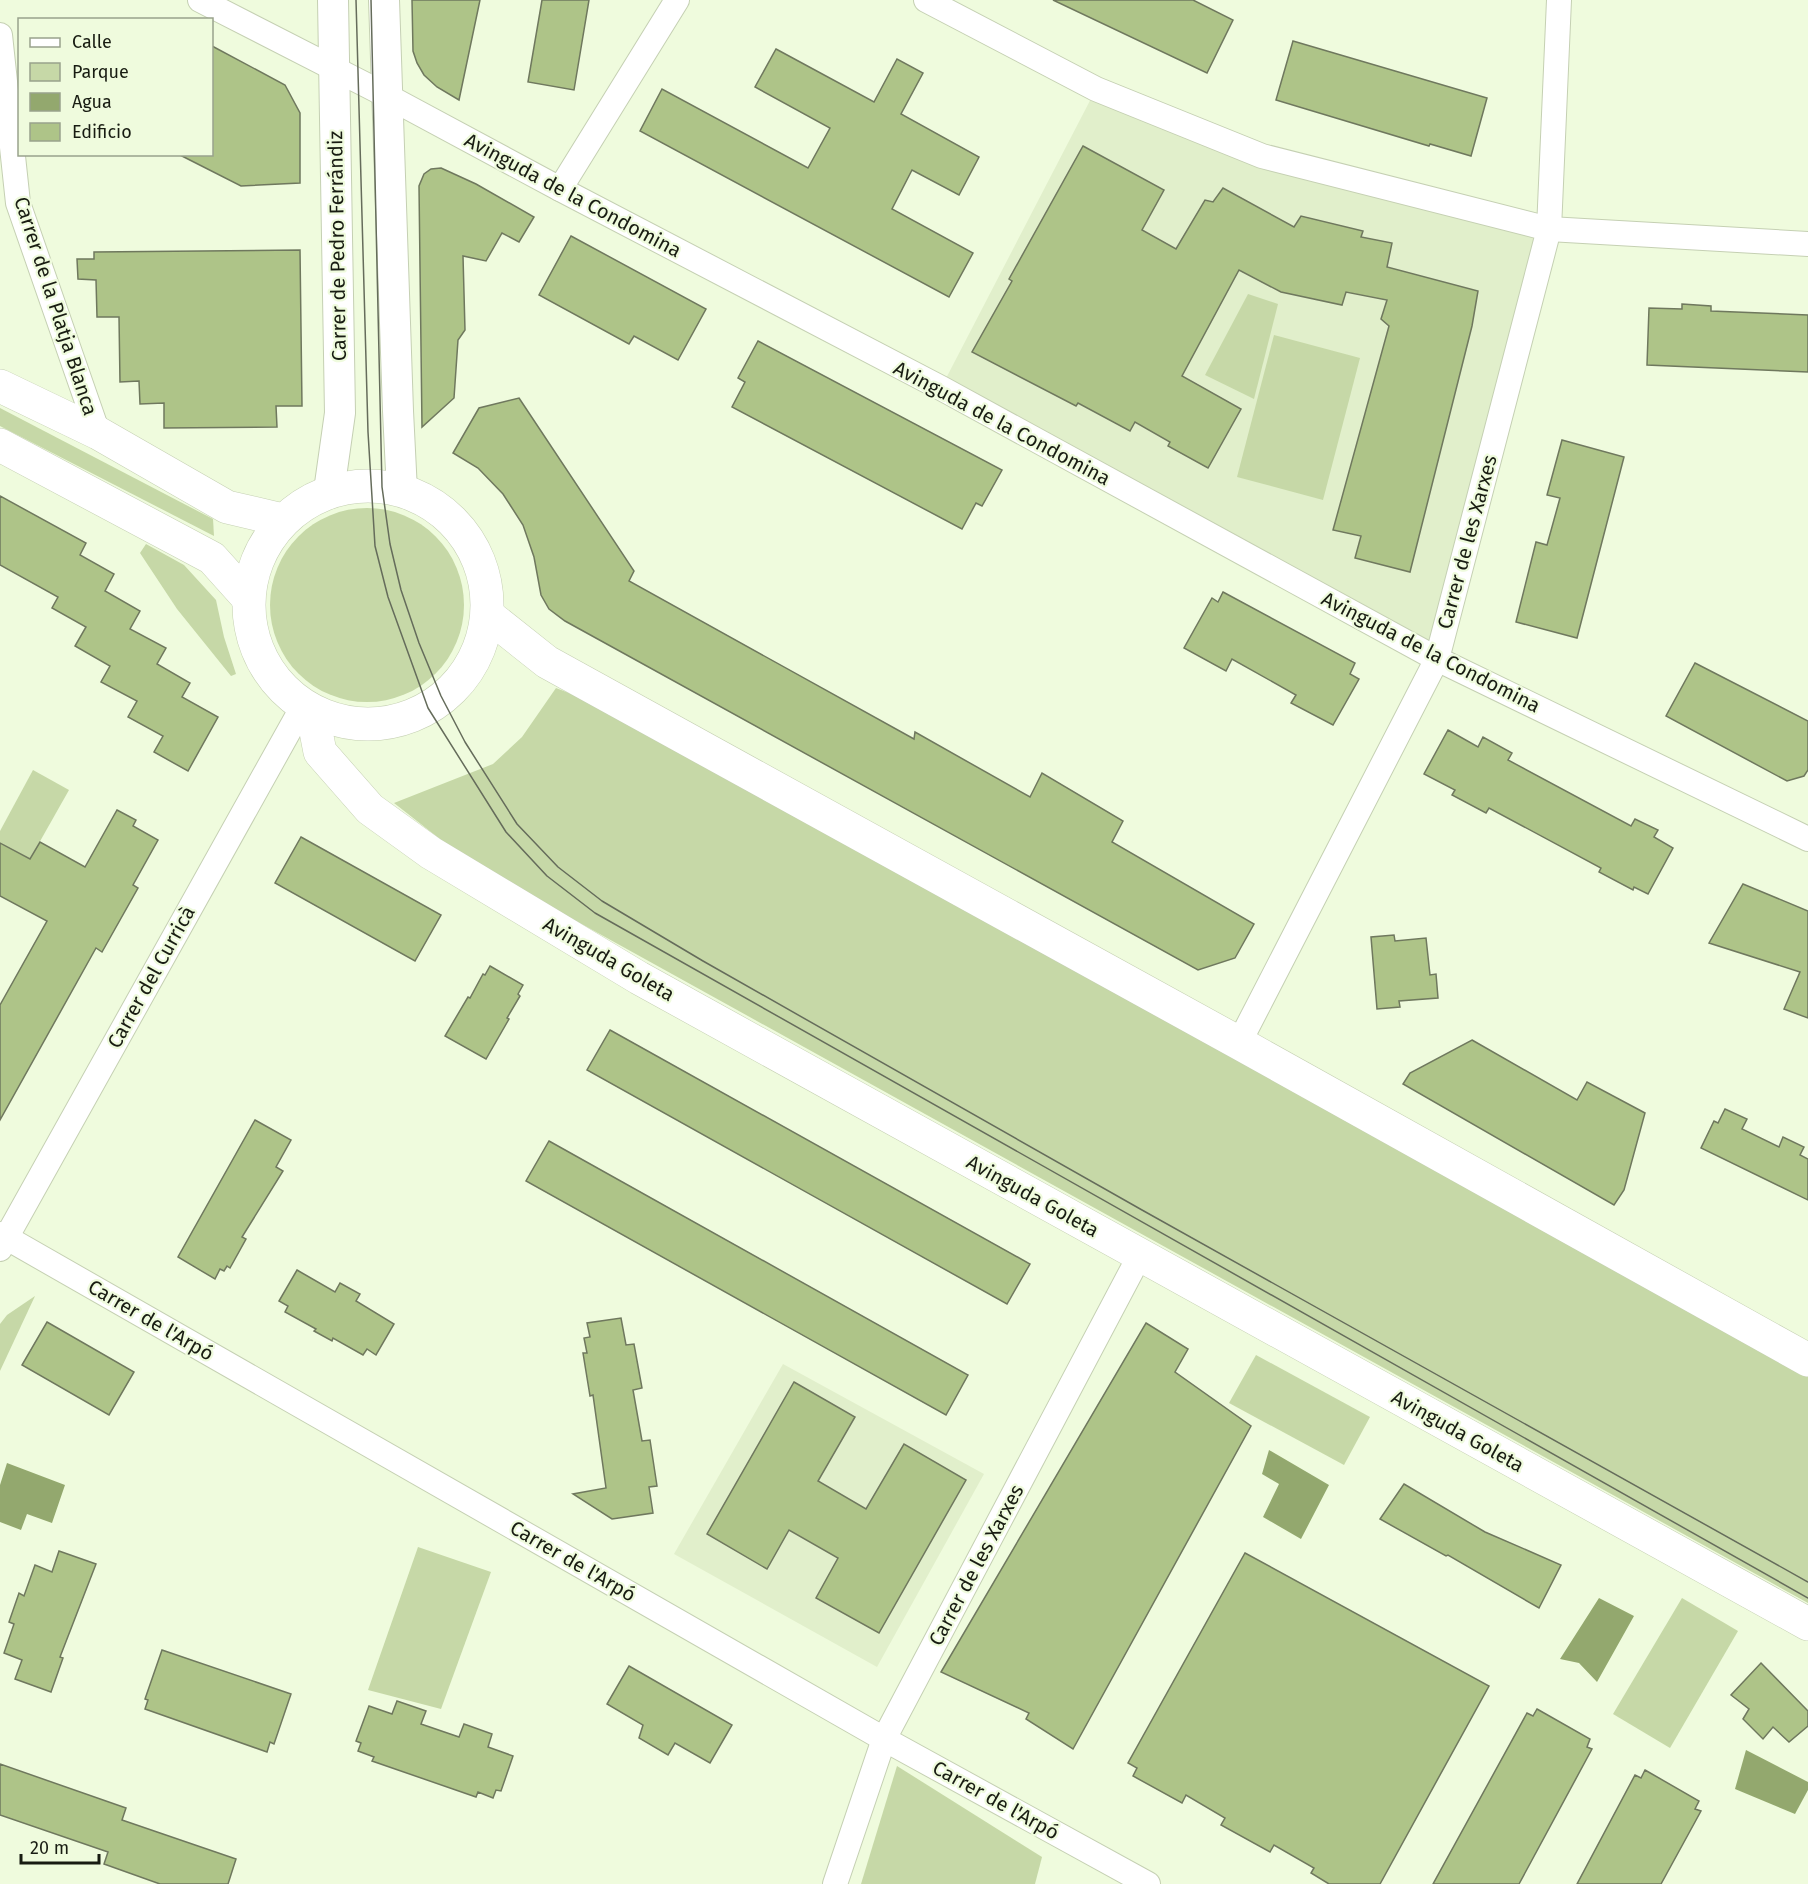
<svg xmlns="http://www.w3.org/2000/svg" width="1808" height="1884" font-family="'Fira Sans',sans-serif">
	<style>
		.built { fill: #e1efcb }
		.green { fill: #c6d8a7 }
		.water { fill: #93a86e }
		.building { fill: #aec488; stroke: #6f785e; stroke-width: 1.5 }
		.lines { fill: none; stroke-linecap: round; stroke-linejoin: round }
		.minor-casing { stroke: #c5d0b3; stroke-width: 26 }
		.tertiary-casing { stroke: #c5d0b3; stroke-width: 32 }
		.secondary-casing { stroke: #c5d0b3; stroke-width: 34 }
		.minor { stroke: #fff; stroke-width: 24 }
		.tertiary { stroke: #fff; stroke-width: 30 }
		.secondary { stroke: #fff; stroke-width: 33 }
		.tram { stroke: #656c5b; stroke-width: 1.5 }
		.labels { text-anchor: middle; stroke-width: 4.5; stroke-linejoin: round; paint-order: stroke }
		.street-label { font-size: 20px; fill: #181c12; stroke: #effbdd }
	</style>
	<rect width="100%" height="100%" fill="#effbdd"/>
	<!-- built -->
	<g class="built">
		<path d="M 1096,89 L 1262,156 L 1549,229 L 1437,659 L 941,388 Z"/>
		<path d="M 783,1364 L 984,1474 L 877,1667 L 674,1554 Z"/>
	</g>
	<!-- green -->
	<g class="green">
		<path d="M 1248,294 L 1278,304 L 1254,399 L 1205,375 Z"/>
		<path d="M 1274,335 L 1360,358 L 1323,500 L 1237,477 Z"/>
		<path d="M 0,408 L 213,519 L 214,536 L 0,426 Z"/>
		<circle cx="367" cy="605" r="97"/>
		<path d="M 146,544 L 184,565 L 216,600 L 224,637 L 236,674 L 231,676 L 177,609 L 140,553 Z"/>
		<path d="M 556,688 L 592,702 L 1808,1372 L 1808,1603 L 468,861 L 394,803 L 493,764 L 522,737 Z"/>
		<path d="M 33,770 L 69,790 L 30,859 L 0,843 L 0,831 Z"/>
		<path d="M 35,1296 L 0,1371 L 0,1324 L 7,1315 Z"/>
		<path d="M 1256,1355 L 1370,1417 L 1344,1465 L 1229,1403 Z"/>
		<path d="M 418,1547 L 491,1572 L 441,1709 L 368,1690 Z"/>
		<path d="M 1682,1598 L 1738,1631 L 1670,1748 L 1613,1714 Z"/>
		<path d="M 897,1766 L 1042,1857 L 1035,1884 L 861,1884 Z"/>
	</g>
	<!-- water -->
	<g class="water">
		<path d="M 1269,1450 L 1329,1485 L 1301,1539 L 1263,1517 L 1279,1484 L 1262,1474 Z"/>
		<path d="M 7,1463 L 65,1485 L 52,1523 L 27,1514 L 21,1530 L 0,1522 L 0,1485 Z"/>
		<path d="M 1599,1598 L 1634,1616 L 1597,1682 L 1579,1663 L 1560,1659 Z"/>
		<path d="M 1746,1750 L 1808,1782 L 1808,1790 L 1795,1814 L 1735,1789 Z"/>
	</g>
	<!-- building -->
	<g class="building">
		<path d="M 412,0 L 480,0 L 459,100 L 437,87 L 424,75 L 417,63 L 413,51 Z"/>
		<path d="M 542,0 L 589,0 L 574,90 L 528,82 Z"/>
		<path d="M 1053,0 L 1193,0 L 1233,20 L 1207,73 Z"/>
		<path d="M 1293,41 L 1487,98 L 1471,156 L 1430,144 L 1429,146 L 1276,100 Z"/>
		<path d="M 212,46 L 285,85 L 300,113 L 300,183 L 241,186 L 178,154 L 212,154 Z"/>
		<path d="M 776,49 L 874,102 L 897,59 L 923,73 L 901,114 L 979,157 L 959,195 L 912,170 L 892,209 L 973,253 L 949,297 L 640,131 L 662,89 L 808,168 L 830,128 L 755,87 Z"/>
		<path d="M 1083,146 L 1164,190 L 1142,230 L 1176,249 L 1205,200 L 1213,202 L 1223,188 L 1294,227 L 1301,216 L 1363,231 L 1361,237 L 1392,243 L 1387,267 L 1478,291 L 1472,326 L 1410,572 L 1355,558 L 1361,536 L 1333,530 L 1389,326 L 1381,319 L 1387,300 L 1346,292 L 1342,305 L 1281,292 L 1239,270 L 1182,376 L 1241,409 L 1208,468 L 1168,446 L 1170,442 L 1135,422 L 1130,431 L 1078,403 L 1076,406 L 972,352 L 1012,281 L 1009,279 Z"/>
		<path d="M 441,168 L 476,184 L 534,217 L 519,242 L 502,233 L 486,261 L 463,256 L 465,330 L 458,340 L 454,398 L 422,427 L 419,186 L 424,174 L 431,169 Z"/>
		<path d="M 571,236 L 706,309 L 678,360 L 634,336 L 629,344 L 539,295 Z"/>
		<path d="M 300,250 L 302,406 L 276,406 L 277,427 L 164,428 L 164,403 L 140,404 L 139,381 L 120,382 L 119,317 L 97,317 L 96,280 L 78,279 L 77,259 L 94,259 L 94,252 Z"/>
		<path d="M 1682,304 L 1711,306 L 1711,311 L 1808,315 L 1808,372 L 1647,365 L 1649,308 L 1682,309 Z"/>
		<path d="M 758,341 L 1002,470 L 982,506 L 976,503 L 962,529 L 732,407 L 745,382 L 738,378 Z"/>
		<path d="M 519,398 L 634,571 L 629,581 L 914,739 L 915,732 L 1030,797 L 1042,773 L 1123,821 L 1112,842 L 1254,924 L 1235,958 L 1198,970 L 565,621 L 549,609 L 541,595 L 534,557 L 523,525 L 503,494 L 478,468 L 453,453 L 479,408 Z"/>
		<path d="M 1562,440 L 1624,457 L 1577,638 L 1516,622 L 1536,542 L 1547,545 L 1560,498 L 1547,495 Z"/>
		<path d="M 0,496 L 86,543 L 80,555 L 114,574 L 105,591 L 140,611 L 130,629 L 166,648 L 157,664 L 190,683 L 182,697 L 218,717 L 188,771 L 154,752 L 163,736 L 128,717 L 137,701 L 101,682 L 110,666 L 75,646 L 86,627 L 52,608 L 58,597 L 0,565 Z"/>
		<path d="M 1223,592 L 1355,663 L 1350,674 L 1359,679 L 1333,725 L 1291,703 L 1296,695 L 1232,659 L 1226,671 L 1184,648 L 1212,598 L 1218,602 Z"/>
		<path d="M 1695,663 L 1808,721 L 1808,770 L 1804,776 L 1787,781 L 1666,716 Z"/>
		<path d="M 1448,730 L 1478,747 L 1483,737 L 1512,753 L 1508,760 L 1631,826 L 1635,819 L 1658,830 L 1654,837 L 1673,848 L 1648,894 L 1634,887 L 1633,890 L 1599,872 L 1601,868 L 1489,808 L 1486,813 L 1452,795 L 1455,790 L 1424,774 Z"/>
		<path d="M 117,810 L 136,820 L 133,826 L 158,840 L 133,885 L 138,888 L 102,952 L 96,948 L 0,1120 L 0,1005 L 47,921 L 0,896 L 0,843 L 30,859 L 40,842 L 85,867 Z"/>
		<path d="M 301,837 L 441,915 L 415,961 L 275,883 Z"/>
		<path d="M 1743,884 L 1808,911 L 1808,1018 L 1784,1009 L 1800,972 L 1709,943 Z"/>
		<path d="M 1394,935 L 1395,941 L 1426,938 L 1430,975 L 1436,974 L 1438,998 L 1399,1001 L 1400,1007 L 1377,1009 L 1371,937 Z"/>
		<path d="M 490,966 L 523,985 L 518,994 L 520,996 L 507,1018 L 509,1019 L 486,1059 L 445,1036 L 468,997 L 470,998 L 483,974 L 485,975 Z"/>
		<path d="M 610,1030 L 1030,1264 L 1007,1304 L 587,1070 Z"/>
		<path d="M 1472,1040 L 1577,1100 L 1587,1082 L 1645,1113 L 1624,1190 L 1614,1205 L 1403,1084 L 1410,1073 Z"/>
		<path d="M 1725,1109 L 1747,1119 L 1742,1129 L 1779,1147 L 1783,1137 L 1804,1147 L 1800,1155 L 1808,1159 L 1808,1200 L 1701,1148 L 1714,1121 L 1718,1123 Z"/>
		<path d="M 255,1120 L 291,1140 L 276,1167 L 283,1171 L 242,1237 L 246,1239 L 230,1268 L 227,1266 L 224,1271 L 220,1269 L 215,1279 L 178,1257 Z"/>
		<path d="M 549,1141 L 968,1375 L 946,1415 L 526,1181 Z"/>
		<path d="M 297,1270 L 335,1292 L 340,1283 L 360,1294 L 356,1301 L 394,1324 L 376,1355 L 367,1349 L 363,1355 L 333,1338 L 332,1341 L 314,1331 L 316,1329 L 285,1312 L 288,1306 L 279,1301 Z"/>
		<path d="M 621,1318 L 626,1345 L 634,1344 L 642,1388 L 633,1390 L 642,1441 L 650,1440 L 657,1486 L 649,1487 L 653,1513 L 612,1519 L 573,1494 L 606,1488 L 593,1395 L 590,1396 L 583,1353 L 587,1353 L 584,1338 L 590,1337 L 587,1323 Z"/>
		<path d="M 47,1322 L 134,1372 L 109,1415 L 22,1365 Z"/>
		<path d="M 1146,1323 L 1188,1349 L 1175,1372 L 1251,1426 L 1073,1749 L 1026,1719 L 1029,1713 L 941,1672 Z"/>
		<path d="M 794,1382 L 855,1417 L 818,1481 L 866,1509 L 904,1444 L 966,1480 L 879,1633 L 816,1598 L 838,1558 L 789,1530 L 767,1569 L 707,1534 Z"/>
		<path d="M 1404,1484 L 1485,1532 L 1561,1565 L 1539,1608 L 1448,1555 L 1446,1556 L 1380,1519 Z"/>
		<path d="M 59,1551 L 96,1564 L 60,1657 L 63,1658 L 51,1692 L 15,1679 L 22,1660 L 4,1653 L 14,1624 L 9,1622 L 19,1593 L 24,1596 L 35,1565 L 52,1572 Z"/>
		<path d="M 1245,1553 L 1489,1686 L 1380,1884 L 1329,1884 L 1311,1873 L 1314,1868 L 1274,1845 L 1270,1852 L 1221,1825 L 1225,1818 L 1186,1795 L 1182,1803 L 1133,1776 L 1137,1768 L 1128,1763 Z"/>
		<path d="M 162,1650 L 291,1694 L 274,1744 L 270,1742 L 267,1752 L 145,1709 L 148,1700 L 145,1699 Z"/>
		<path d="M 1761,1663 L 1808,1711 L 1808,1726 L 1789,1742 L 1773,1727 L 1763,1739 L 1743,1719 L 1749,1709 L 1731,1695 Z"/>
		<path d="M 629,1666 L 732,1725 L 710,1763 L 675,1743 L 668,1755 L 639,1738 L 643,1725 L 607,1704 Z"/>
		<path d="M 397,1701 L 426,1711 L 421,1724 L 459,1737 L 464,1724 L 492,1734 L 488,1747 L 513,1756 L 501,1791 L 496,1790 L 493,1798 L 478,1792 L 476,1797 L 372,1761 L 374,1757 L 358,1751 L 361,1743 L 356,1741 L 369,1706 L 392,1714 Z"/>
		<path d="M 1537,1709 L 1590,1739 L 1587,1747 L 1592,1749 L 1519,1884 L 1433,1884 L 1527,1713 L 1533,1716 Z"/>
		<path d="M 0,1764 L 126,1808 L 122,1820 L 236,1859 L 228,1884 L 160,1884 L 104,1864 L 108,1852 L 0,1815 Z"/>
		<path d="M 1645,1770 L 1699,1801 L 1695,1809 L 1701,1811 L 1661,1884 L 1577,1884 L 1635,1775 L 1641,1778 Z"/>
	</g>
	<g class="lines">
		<!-- minor casing -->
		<g class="minor-casing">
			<g id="minor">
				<path d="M 200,0 L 374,89 L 560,189 L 941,388 L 1437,659 L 1808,839"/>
				<path d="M 926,0 L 1096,89 L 1262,156 L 1549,229 L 1808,244"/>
				<path d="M 0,35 L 18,203 L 98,433"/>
				<path d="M 560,189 L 677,0"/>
				<path d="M 1239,1043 L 1437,659 L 1549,229 L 1559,0"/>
				<path d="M 0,1234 L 884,1739 L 1148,1884"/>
				<path d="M 0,1249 L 303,706"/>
				<path d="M 835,1884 L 884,1739 L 1140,1255"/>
			</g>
		</g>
		<!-- tertiary casing -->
		<g class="tertiary-casing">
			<g id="tertiary">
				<path d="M 384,0 L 398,411 L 402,491"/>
				<path d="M 329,491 L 340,413 L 333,0"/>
			</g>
		</g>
		<!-- secondary casing -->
		<g class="secondary-casing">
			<g id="secondary">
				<path d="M 0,386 L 98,433 L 227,507 L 283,520"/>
				<path d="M 0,445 L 212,558 L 247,597"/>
				<circle cx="368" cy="605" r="119"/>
				<path d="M 489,616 L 547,662 L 1239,1043 L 1808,1360"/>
				<path d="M 312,711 L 320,752 L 370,809 L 431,853 L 639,978 L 1808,1624"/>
			</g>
		</g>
		<!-- minor -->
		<use href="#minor" class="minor"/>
		<!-- tertiary -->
		<use href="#tertiary" class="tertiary"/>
		<!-- secondary -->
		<use href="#secondary" class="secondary"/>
		<!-- tram -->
		<g class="tram">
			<path d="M 356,0 L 368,432 L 375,546 L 388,597 L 428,708 L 506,832 L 547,876 L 595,913 L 1808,1598"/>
			<path d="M 371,0 L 382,487 L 390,544 L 401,590 L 419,643 L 441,696 L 465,742 L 517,824 L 558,867 L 602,901 L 703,961 L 1142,1210 L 1808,1582"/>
		</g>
	</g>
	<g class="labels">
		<!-- street labels -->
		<g class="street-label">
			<text transform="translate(573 195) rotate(28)" y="7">Avinguda de la Condomina</text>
			<text transform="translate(337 246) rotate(-91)" y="7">Carrer de Pedro Ferrándiz</text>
			<text transform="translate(56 306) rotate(72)" y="7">Carrer de la Platja Blanca</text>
			<text transform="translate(1002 423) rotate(28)" y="7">Avinguda de la Condomina</text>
			<text transform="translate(1467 542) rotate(-75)" y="7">Carrer de les Xarxes</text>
			<text transform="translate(1431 652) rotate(27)" y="7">Avinguda de la Condomina</text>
			<text transform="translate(609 959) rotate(30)" y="7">Avinguda Goleta</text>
			<text transform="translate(151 977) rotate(-61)" y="7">Carrer del Curricà</text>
			<text transform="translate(1033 1196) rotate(29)" y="7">Avinguda Goleta</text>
			<text transform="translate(151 1320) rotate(30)" y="7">Carrer de l'Arpó</text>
			<text transform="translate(1458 1431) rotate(29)" y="7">Avinguda Goleta</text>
			<text transform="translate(573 1561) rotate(30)" y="7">Carrer de l'Arpó</text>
			<text transform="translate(976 1565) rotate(-62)" y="7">Carrer de les Xarxes</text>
			<text transform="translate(996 1800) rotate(29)" y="7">Carrer de l'Arpó</text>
		</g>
	</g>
	<!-- legend -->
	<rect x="18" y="18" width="195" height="138" fill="#effbdd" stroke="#99a28c" stroke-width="1.5"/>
	<rect x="30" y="38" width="30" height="9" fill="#ffffff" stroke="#99a28c" stroke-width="1.5"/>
	<text x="72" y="48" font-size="18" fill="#181c12">Calle</text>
	<rect x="30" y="63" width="30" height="18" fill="#c6d8a7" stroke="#99a28c" stroke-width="1.5"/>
	<text x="72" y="78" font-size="18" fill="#181c12">Parque</text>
	<rect x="30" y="93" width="30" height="18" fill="#93a86e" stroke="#99a28c" stroke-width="1.5"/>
	<text x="72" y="108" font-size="18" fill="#181c12">Agua</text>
	<rect x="30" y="123" width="30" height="18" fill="#aec488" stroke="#99a28c" stroke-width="1.5"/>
	<text x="72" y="138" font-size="18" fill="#181c12">Edificio</text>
	<!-- scale -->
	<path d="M21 1854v9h78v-9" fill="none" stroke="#181c12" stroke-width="3"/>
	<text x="30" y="1854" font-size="18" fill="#181c12" stroke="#effbdd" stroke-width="4.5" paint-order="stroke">20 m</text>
</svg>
